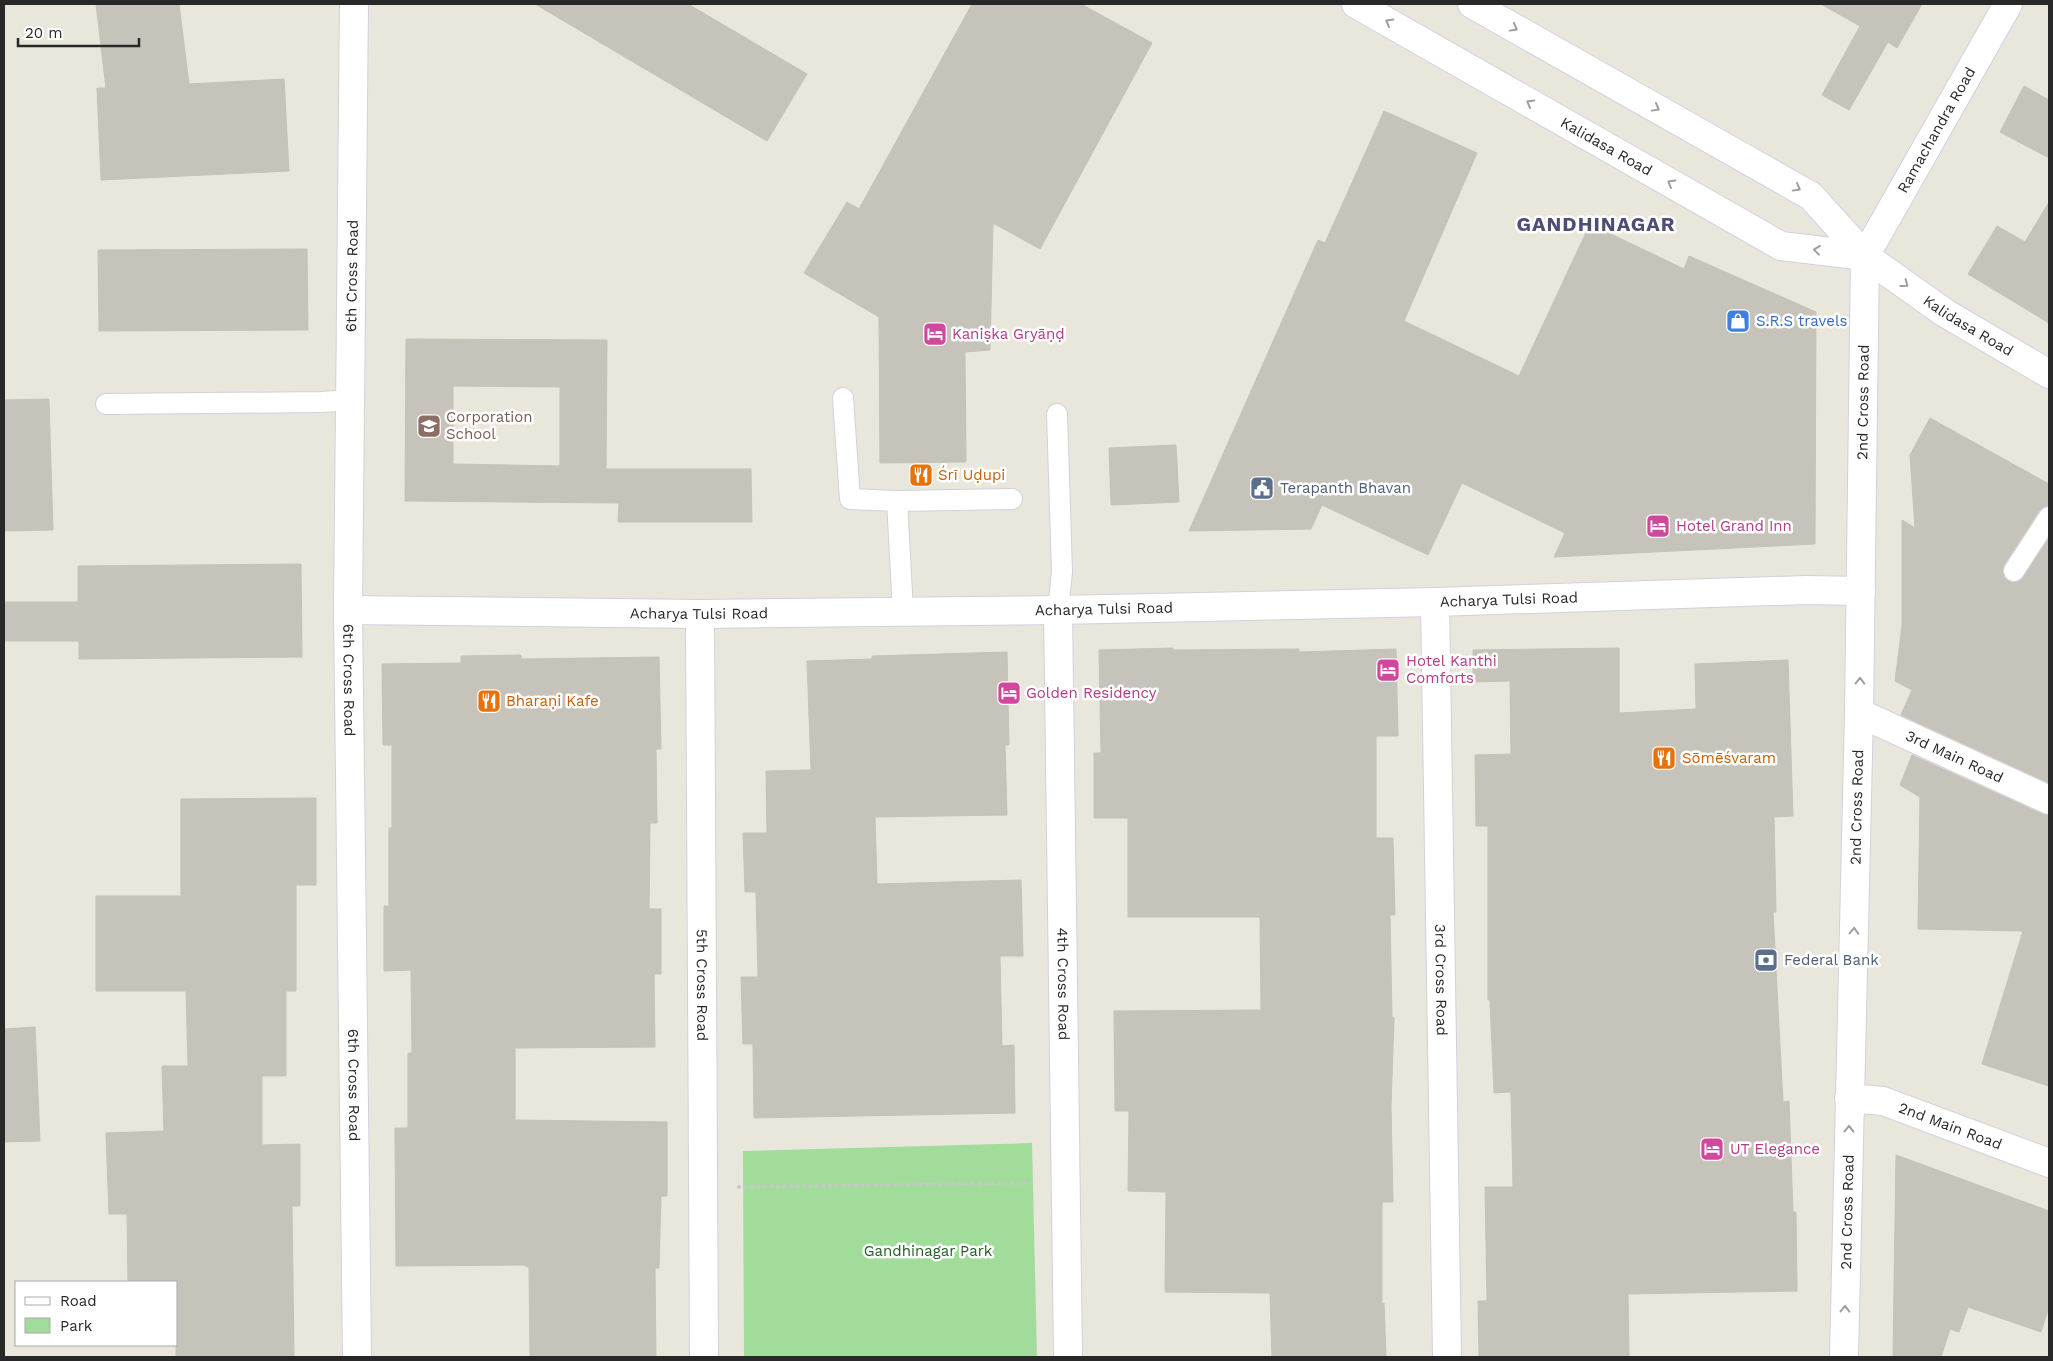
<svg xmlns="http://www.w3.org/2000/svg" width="2053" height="1361" font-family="'Work Sans',sans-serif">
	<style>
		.green { fill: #a1dc9b }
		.building { fill: #c5c3ba; stroke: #c4c3b5; fill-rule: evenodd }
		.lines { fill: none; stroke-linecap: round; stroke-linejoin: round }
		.lane-casing { stroke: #d1d0e0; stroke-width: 22 }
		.street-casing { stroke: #d1d0e0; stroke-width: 30 }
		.secondary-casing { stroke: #d1d0e0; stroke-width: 30 }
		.path { stroke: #c7c7c7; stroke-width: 3; stroke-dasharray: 4 2.5; stroke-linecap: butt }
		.lane { stroke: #fff; stroke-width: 20 }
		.street { stroke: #fff; stroke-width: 28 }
		.secondary { stroke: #fff; stroke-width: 28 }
		.oneway { stroke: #9e9e9e }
		.labels { text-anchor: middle; stroke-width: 5; stroke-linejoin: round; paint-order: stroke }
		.street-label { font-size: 15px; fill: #282828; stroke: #fff }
		.shop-label { font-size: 15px; fill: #366cbe; stroke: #fff; text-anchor: start }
		.hotel-label { font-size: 15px; fill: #b23c85; stroke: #fff; text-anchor: start }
		.education-label { font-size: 15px; fill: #785e54; stroke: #fff; text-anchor: start }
		.food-label { font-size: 15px; fill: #c56008; stroke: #fff; text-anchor: start }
		.service-label { font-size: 15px; fill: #4e5e75; stroke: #fff; text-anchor: start }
		.park-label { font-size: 15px; fill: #1f5e21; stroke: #fff }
		.district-label { font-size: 20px; font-weight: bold; letter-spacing: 1px; fill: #4f4c75; stroke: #fff }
	</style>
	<rect width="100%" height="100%" fill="#e9e7db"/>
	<!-- green -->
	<path class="green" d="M 1032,1143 L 1037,1357 L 744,1357 L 743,1151 Z"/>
	<!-- building -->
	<g class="building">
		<path d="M 96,4 L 179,4 L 189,84 L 284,79 L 289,171 L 101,180 L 97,88 L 106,88 Z"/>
		<path d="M 535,4 L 688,4 L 807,74 L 767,141 Z"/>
		<path d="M 972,4 L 1081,4 L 1152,43 L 1040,249 L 993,223 L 990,350 L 965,352 L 966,462 L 880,463 L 879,317 L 804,273 L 847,202 L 859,209 Z"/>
		<path d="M 1821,4 L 1922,4 L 1897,48 L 1888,42 L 1849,110 L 1822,95 L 1860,26 Z"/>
		<path d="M 2024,86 L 2049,100 L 2049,158 L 2000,132 Z"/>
		<path d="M 1384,111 L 1477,153 L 1404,321 L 1519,376 L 1590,224 L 1684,269 L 1689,256 L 1816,312 L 1815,544 L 1554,557 L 1565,533 L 1462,483 L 1428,555 L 1322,505 L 1311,529 L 1189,531 L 1318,240 L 1325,243 Z"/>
		<path d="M 2049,202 L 2049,323 L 1968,274 L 1997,226 L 2025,242 Z"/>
		<path d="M 307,249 L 308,330 L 99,331 L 98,250 Z"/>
		<path d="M 406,339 L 607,340 L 606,469 L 751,469 L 752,522 L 618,522 L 619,503 L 405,501 ZM 453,386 L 560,387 L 560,466 L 453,464 Z"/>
		<path d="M 49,399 L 53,530 L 4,531 L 4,400 Z"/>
		<path d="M 1930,418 L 2049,484 L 2049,505 L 2043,507 L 2039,511 L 2004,565 L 2002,571 L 2004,577 L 2008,581 L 2014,583 L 2020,581 L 2049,538 L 2049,783 L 1901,715 L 1912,690 L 1895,681 L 1902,626 L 1902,520 L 1915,528 L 1910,455 Z"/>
		<path d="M 1176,445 L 1179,502 L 1111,505 L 1109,448 Z"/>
		<path d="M 301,564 L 302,657 L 79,659 L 79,641 L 4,641 L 4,602 L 78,602 L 78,566 Z"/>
		<path d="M 1173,648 L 1173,650 L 1299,649 L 1299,652 L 1396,649 L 1398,736 L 1376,736 L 1376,838 L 1393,838 L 1395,915 L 1390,915 L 1392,1017 L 1394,1018 L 1391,1107 L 1393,1202 L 1382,1202 L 1382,1304 L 1384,1303 L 1386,1357 L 1272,1357 L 1270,1293 L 1165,1292 L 1166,1192 L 1128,1191 L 1129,1111 L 1115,1111 L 1114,1011 L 1261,1010 L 1260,917 L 1128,917 L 1128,818 L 1094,818 L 1094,753 L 1101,753 L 1099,650 Z"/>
		<path d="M 1619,648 L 1619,713 L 1696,709 L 1695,664 L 1788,660 L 1793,816 L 1774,817 L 1776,912 L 1773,912 L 1783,1102 L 1789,1101 L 1793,1212 L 1796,1212 L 1797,1291 L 1628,1294 L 1629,1357 L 1479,1357 L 1478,1301 L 1487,1301 L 1485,1187 L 1513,1187 L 1511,1092 L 1494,1093 L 1490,1000 L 1488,1000 L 1488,826 L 1476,826 L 1475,755 L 1511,754 L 1510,681 L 1473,682 L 1473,650 Z"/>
		<path d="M 1007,652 L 1009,745 L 1005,745 L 1007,815 L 875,817 L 877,884 L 1021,880 L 1023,956 L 1000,956 L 1002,1046 L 1014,1045 L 1015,1113 L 754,1118 L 753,1044 L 743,1044 L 741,977 L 758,977 L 756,892 L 745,892 L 743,833 L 767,833 L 766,771 L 811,770 L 807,661 L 872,659 L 872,656 Z"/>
		<path d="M 521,655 L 521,659 L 659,657 L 661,749 L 656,749 L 657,823 L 650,823 L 649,909 L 661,909 L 661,974 L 654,974 L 655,1047 L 515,1048 L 515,1120 L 667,1122 L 667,1196 L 661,1196 L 659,1268 L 655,1268 L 656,1357 L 530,1357 L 529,1267 L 525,1266 L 525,1265 L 396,1266 L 395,1128 L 408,1128 L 408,1053 L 412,1053 L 411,970 L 384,971 L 384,906 L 389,906 L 389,828 L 392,828 L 392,745 L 383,745 L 382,664 L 461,663 L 461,656 Z"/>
		<path d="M 1912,755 L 2042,814 L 2049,815 L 2049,1086 L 1982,1064 L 2023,931 L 1918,929 L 1920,797 L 1900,785 Z"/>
		<path d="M 316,798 L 316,885 L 296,885 L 296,991 L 286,991 L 286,1076 L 262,1076 L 262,1145 L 300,1144 L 300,1206 L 292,1206 L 294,1357 L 176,1357 L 176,1282 L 128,1282 L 127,1214 L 109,1214 L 106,1133 L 164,1131 L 162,1066 L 188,1066 L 186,991 L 96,991 L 96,896 L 181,896 L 181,799 Z"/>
		<path d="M 35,1027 L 40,1141 L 4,1142 L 4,1029 Z"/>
		<path d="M 1896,1155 L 2049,1211 L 2049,1307 L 2041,1332 L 1968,1307 L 1959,1332 L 1950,1329 L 1941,1357 L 1893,1357 Z"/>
	</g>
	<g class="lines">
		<!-- lane casing -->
		<g class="lane-casing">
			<g id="lane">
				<path d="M 843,398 L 850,499 L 897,501 L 1012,499"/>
				<path d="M 106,404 L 322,402 L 351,400"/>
				<path d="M 1057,414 L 1062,572 L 1058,610"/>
				<path d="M 897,501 L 903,611"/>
				<path d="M 2014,571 L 2049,517"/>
			</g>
		</g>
		<!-- street casing -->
		<g class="street-casing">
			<g id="street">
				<path id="s1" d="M 1435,602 L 1447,1357"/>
				<path id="s2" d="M 348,610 L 700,614 L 1058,610 L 1435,602 L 1806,590 L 1861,591"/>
				<path id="s3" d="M 1058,610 L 1068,1357"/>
				<path id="s4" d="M 700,614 L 704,1357"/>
				<path id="s5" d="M 1859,713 L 2049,800"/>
				<path id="s6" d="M 1849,1098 L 1883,1101 L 2049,1163"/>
			</g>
		</g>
		<!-- secondary casing -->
		<g class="secondary-casing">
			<g id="secondary">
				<path id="s7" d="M 354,4 L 348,610 L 357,1357"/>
				<path id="s8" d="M 1356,4 L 1781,246 L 1865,256"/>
				<path id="s9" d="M 1472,4 L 1811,196 L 1865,256 L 1945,313 L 2049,374"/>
				<path id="s10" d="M 1844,1357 L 1859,713 L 1865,256 L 2008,4"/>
			</g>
		</g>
		<!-- path -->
		<path class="path" d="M 737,1187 L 1031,1183"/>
		<!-- lane -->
		<use href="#lane" class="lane"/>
		<!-- street -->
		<use href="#street" class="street"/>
		<!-- secondary -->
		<use href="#secondary" class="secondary"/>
	</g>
	<!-- one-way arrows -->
	<defs><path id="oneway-chevron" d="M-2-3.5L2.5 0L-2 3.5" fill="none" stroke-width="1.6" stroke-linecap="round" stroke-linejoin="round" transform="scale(1.25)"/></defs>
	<g class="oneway">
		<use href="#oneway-chevron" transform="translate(1389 22) rotate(-150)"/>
		<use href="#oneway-chevron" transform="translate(1514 28) rotate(29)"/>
		<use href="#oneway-chevron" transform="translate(1530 103) rotate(-150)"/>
		<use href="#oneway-chevron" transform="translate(1656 108) rotate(29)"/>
		<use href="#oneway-chevron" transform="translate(1671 183) rotate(-150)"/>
		<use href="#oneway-chevron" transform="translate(1797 188) rotate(29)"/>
		<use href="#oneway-chevron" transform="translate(1817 250) rotate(-173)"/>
		<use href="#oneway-chevron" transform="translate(1905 284) rotate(36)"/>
		<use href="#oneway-chevron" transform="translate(1860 681) rotate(-89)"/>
		<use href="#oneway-chevron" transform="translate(1854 931) rotate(-88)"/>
		<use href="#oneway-chevron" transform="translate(1849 1129) rotate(-89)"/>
		<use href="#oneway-chevron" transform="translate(1845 1309) rotate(-89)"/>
	</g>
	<!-- icons -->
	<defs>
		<g id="shop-square" transform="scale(1.25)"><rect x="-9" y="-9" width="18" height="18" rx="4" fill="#3f7fe0" stroke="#fff"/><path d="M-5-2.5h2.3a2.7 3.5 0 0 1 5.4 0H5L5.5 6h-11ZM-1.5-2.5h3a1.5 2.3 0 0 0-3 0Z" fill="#fff"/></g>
		<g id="hotel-square" transform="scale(1.25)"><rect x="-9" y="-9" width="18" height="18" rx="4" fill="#d1479c" stroke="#fff"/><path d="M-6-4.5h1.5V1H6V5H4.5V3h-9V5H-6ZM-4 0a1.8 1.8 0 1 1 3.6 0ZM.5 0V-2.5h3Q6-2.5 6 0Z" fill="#fff"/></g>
		<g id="school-square" transform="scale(1.25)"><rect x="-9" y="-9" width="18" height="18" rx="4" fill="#8d6e63" stroke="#fff"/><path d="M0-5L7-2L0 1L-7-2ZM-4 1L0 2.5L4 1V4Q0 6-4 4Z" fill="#fff"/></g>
		<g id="restaurant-square" transform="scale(1.25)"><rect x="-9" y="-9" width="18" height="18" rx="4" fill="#e8710a" stroke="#fff"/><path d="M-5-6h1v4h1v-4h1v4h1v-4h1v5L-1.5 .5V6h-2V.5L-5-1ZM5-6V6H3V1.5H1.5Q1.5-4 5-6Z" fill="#fff"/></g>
		<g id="civic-square" transform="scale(1.25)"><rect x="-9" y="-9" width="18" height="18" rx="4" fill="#5c6f8a" stroke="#fff"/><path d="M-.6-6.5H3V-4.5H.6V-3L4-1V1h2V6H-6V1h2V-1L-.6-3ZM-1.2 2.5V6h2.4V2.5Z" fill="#fff"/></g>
		<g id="bank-square" transform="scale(1.25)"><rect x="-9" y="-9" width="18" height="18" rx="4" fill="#5c6f8a" stroke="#fff"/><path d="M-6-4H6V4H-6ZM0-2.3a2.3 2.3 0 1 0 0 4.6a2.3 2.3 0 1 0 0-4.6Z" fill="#fff"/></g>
	</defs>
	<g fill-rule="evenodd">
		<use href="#shop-square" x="1738" y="321"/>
		<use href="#hotel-square" x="935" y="334"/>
		<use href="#school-square" x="429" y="426"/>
		<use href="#restaurant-square" x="921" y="475"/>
		<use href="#civic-square" x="1262" y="488"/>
		<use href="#hotel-square" x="1658" y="526"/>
		<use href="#hotel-square" x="1388" y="670"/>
		<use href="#hotel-square" x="1009" y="693"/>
		<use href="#restaurant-square" x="489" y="701"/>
		<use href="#restaurant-square" x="1664" y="758"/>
		<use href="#bank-square" x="1766" y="960"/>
		<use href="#hotel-square" x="1712" y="1149"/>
	</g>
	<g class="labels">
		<!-- street labels -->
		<g class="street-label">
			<text dy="5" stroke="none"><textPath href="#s10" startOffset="1246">Ramachandra Road</textPath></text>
			<text dy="5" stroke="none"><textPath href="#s8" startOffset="288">Kalidasa Road</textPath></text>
			<text transform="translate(352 276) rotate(-89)" y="5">6th Cross Road</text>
			<text dy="5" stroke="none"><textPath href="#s9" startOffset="595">Kalidasa Road</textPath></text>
			<text dy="5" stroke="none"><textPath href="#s10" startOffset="955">2nd Cross Road</textPath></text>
			<text dy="5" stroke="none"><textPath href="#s2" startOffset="1161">Acharya Tulsi Road</textPath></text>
			<text dy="5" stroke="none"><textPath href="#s2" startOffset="756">Acharya Tulsi Road</textPath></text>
			<text dy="5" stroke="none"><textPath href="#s2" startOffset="351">Acharya Tulsi Road</textPath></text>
			<text dy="5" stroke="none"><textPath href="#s7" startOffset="676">6th Cross Road</textPath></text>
			<text dy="5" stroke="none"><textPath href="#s5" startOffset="105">3rd Main Road</textPath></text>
			<text dy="5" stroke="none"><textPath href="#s10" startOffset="550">2nd Cross Road</textPath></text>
			<text dy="5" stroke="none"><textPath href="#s1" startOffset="378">3rd Cross Road</textPath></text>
			<text dy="5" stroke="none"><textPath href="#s3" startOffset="374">4th Cross Road</textPath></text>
			<text dy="5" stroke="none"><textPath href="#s4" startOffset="371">5th Cross Road</textPath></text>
			<text dy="5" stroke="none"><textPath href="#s7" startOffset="1081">6th Cross Road</textPath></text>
			<text dy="5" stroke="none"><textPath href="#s6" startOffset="106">2nd Main Road</textPath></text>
			<text dy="5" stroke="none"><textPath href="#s10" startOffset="145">2nd Cross Road</textPath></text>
		</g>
		<!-- shop labels -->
		<g class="shop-label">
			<text x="1756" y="326">S.R.S travels</text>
		</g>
		<!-- hotel labels -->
		<g class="hotel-label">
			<text x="952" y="339">Kaniṣka Gryāṇḍ</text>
			<text x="1676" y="531">Hotel Grand Inn</text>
			<text x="1406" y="666">Hotel Kanthi<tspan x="1406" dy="17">Comforts</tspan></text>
			<text x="1026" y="698">Golden Residency</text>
			<text x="1730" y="1154">UT Elegance</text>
		</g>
		<!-- education labels -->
		<g class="education-label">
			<text x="446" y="422">Corporation<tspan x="446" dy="17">School</tspan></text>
		</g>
		<!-- food labels -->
		<g class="food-label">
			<text x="938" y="480">Śrī Uḍupi</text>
			<text x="506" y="706">Bharaṇi Kafe</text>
			<text x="1682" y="763">Sōmēśvaram</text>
		</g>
		<!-- service labels -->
		<g class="service-label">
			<text x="1280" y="493">Terapanth Bhavan</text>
			<text x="1784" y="965">Federal Bank</text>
		</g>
		<!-- park labels -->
		<g class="park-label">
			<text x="928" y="1256">Gandhinagar Park</text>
		</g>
		<!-- district labels -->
		<g class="district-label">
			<text x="1596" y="231">GANDHINAGAR</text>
		</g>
	</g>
	<!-- border -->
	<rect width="2053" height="1361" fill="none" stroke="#282828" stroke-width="10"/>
	<!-- legend -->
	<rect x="15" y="1281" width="162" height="65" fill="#ffffff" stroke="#a9a9a9"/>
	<rect x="25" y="1297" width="25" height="8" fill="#ffffff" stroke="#a9a9a9"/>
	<text x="60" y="1306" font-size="15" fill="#282828">Road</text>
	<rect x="25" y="1318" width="25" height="15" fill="#a1dc9b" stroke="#a9a9a9"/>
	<text x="60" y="1331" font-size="15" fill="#282828">Park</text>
	<!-- scale -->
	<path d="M18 38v8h121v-8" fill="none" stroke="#282828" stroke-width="2.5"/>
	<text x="25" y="38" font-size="15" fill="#282828" stroke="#ffffff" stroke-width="4" paint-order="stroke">20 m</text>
</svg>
